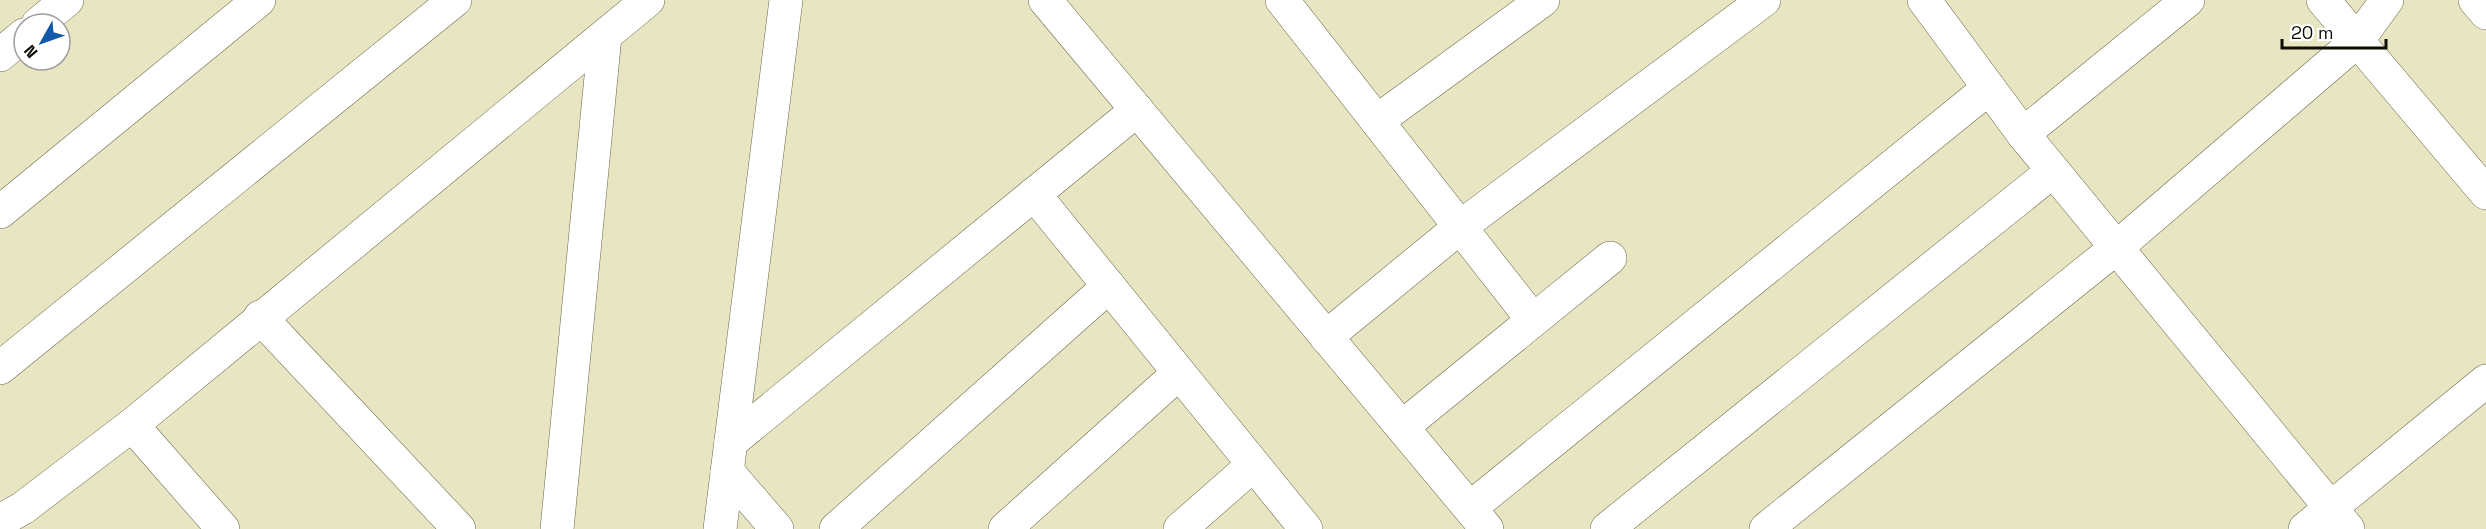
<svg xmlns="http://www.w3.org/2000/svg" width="2486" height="529" font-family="'Space Grotesk',sans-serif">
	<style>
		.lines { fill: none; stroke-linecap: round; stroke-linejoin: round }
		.street-casing { stroke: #696747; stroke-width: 34 }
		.street { stroke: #fff; stroke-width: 33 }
	</style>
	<rect width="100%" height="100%" fill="#e8e6c2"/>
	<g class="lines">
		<!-- street casing -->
		<g class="street-casing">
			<g id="street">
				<path d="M 1045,0 L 1487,529"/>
				<path d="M 1282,0 L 1533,320"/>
				<path d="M 1924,0 L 2023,134 L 2348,529"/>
				<path d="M 2323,0 L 2486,193"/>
				<path d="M 2475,0 L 2486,13"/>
				<path d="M 38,24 L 67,0"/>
				<path d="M 0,55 L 24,35"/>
				<path d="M 1377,121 L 1543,0"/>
				<path d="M 2023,134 L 2188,0"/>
				<path d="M 1034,194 L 1306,529"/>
				<path d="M 0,212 L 259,0"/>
				<path d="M 260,317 L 459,529"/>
				<path d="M 1326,337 L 1460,227 L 1764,0"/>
				<path d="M 0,368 L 455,0"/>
				<path d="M 1402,427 L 1610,258"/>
				<path d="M 731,442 L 1137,110"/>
				<path d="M 727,471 L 777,529"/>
				<path d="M 1470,508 L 1989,88"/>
				<path d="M 0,521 L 23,508 L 132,425"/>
				<path d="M 223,529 L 132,425 L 648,0"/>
				<path d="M 557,529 L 605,36"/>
				<path d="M 720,529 L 786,0"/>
				<path d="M 836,529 L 1109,286"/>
				<path d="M 1005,529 L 1179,373"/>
				<path d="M 1180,529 L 1253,465"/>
				<path d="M 1607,529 L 2053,171"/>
				<path d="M 1766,529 L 2116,248 L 2357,41 L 2387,0"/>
				<path d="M 2305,529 L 2486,381"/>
			</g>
		</g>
		<!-- street -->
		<use href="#street" class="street"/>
	</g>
	<!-- north arrow -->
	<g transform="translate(42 42) rotate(230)"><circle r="28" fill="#ffffff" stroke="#9f9e9a" stroke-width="1.5"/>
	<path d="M0-4.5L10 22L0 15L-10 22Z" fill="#1059a8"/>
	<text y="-9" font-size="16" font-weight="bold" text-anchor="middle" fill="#0e0d03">N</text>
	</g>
	<!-- scale -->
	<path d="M2282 39v9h104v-9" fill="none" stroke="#0e0d03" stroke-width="3"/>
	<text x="2291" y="39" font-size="18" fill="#0e0d03" stroke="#ffffff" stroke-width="4.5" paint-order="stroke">20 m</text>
</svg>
